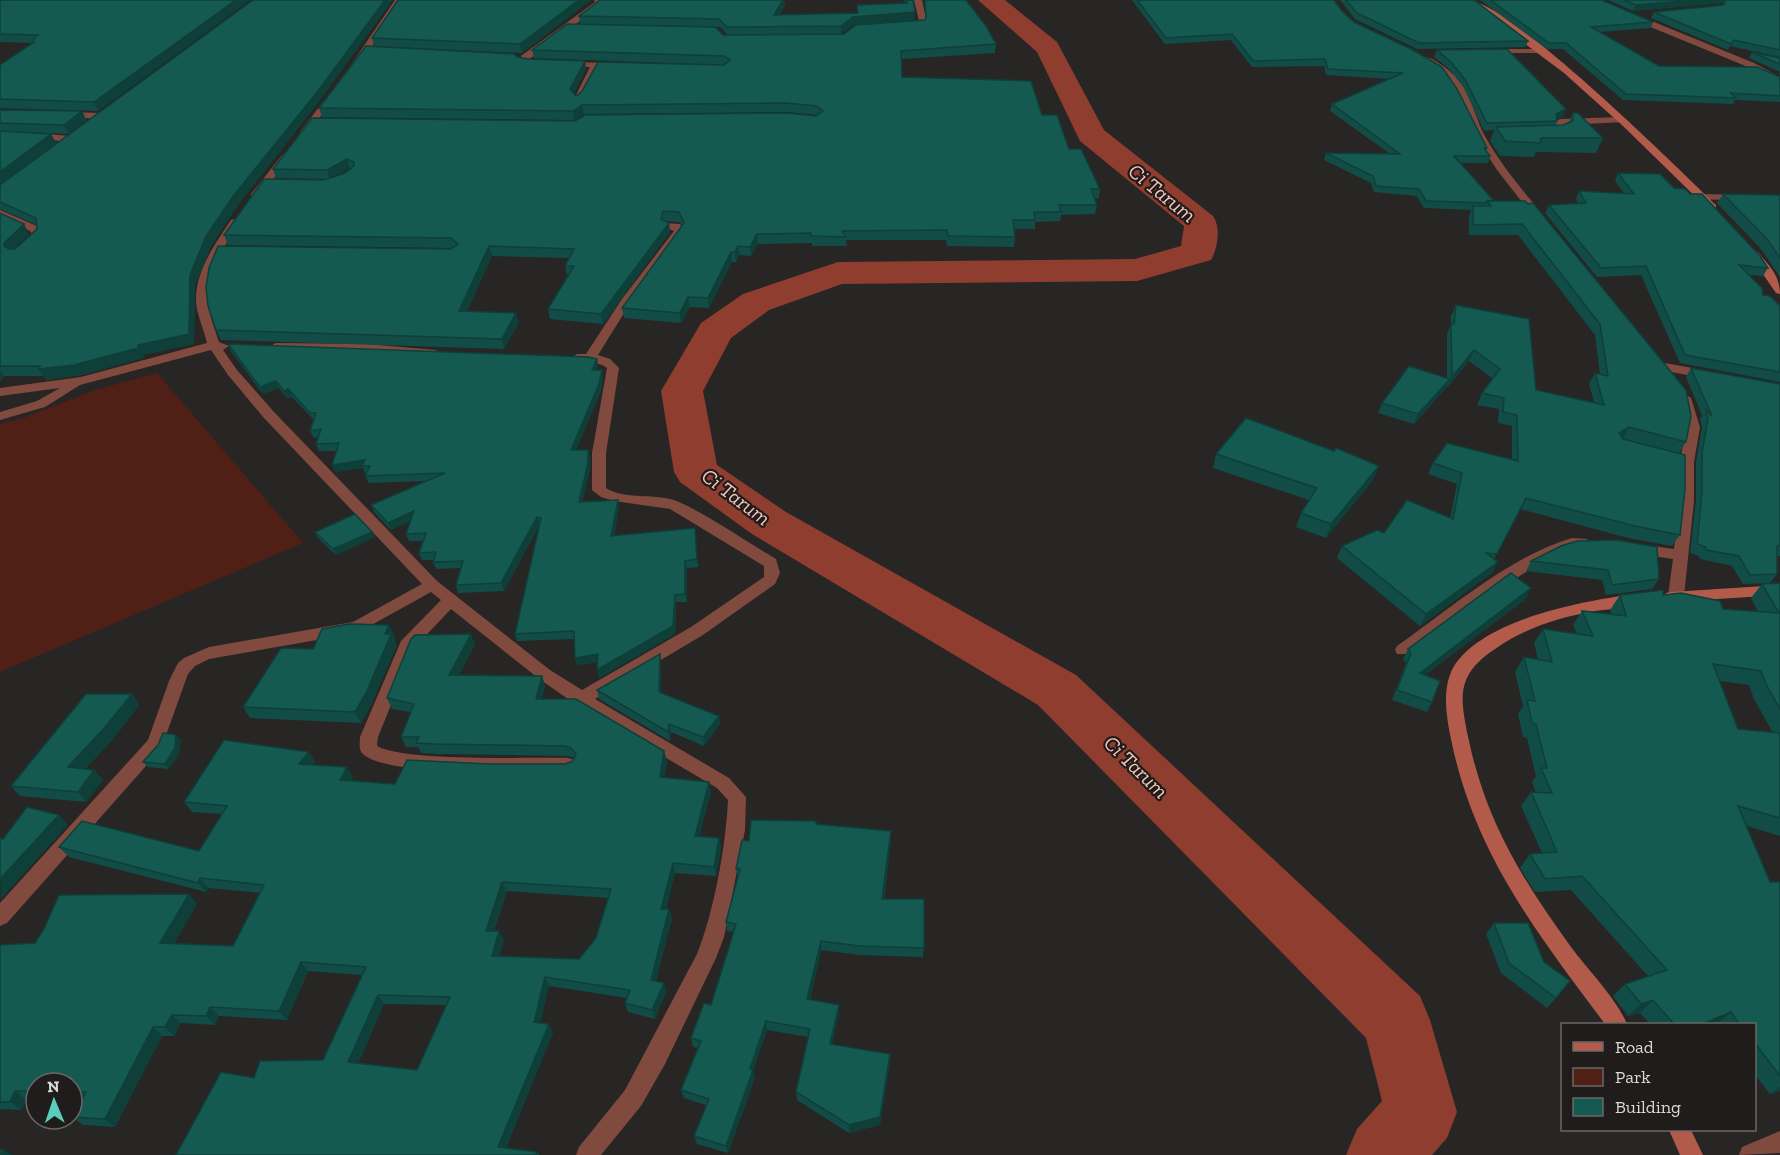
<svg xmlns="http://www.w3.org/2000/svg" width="1780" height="1155" font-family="'Zilla Slab',serif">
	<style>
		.green { fill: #501f16 }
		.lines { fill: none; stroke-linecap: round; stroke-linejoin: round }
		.river { fill: #8e3d2f; fill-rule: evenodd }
		.minor { fill: #814a3f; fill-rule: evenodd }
		.secondary { fill: #b35b4b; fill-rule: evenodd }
		.wall { fill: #114d46; fill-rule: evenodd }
		.shaded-wall { fill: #0e3f39 }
		.building { fill: #145a51; stroke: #0e3f39; stroke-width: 1.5; fill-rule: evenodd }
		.labels { text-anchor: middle; stroke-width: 4.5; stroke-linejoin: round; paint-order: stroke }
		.water-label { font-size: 21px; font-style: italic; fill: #f7c6bc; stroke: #1f1c1b }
	</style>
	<rect width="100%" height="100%" fill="#282525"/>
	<!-- green -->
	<path class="green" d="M 157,373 L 303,543 L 0,672 L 0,424 L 23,418 L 98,389 Z"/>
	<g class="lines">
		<!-- river -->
		<path class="river" d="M 978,0 L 1005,0 L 1057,42 L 1104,130 L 1213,216 C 1221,227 1218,248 1211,260 L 1137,281 L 842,284 L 769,310 L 731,338 L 703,391 L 717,465 L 786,512 L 1076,675 L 1420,996 L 1430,1020 L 1457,1112 L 1447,1138 L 1432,1155 L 1346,1155 L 1357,1129 L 1382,1101 L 1366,1038 L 1038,705 L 752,534 L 680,482 L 674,472 L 661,391 L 701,323 L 743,294 L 838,262 L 1135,259 L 1181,246 L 1184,226 L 1080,141 L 1037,52 Z"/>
		<!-- minor -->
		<g class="minor">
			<path d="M 395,0 L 403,0 L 360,64 L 354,64 L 353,62 Z"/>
			<path d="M 594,0 L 602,0 L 603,3 L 536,55 L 527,60 L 521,60 L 521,56 L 595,2 Z"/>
			<path d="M 914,0 L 922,0 L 927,23 L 903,28 L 903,24 L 919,21 Z"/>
			<path d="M 1631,15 L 1637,15 L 1754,63 L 1780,77 L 1780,83 L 1748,67 L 1631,19 Z"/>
			<path d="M 1490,49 L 1541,49 L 1545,51 L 1541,53 L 1487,53 L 1486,51 Z"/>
			<path d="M 1424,57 C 1433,57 1448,69 1455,76 C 1471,91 1475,119 1486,138 C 1502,166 1523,191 1544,216 L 1544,220 L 1536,220 L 1497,170 L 1475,136 L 1462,101 L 1450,79 L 1424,61 Z"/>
			<path d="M 564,62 L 615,63 L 619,65 L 615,67 L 598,67 L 582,99 L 578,102 L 574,99 L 590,67 L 567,66 L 563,64 Z"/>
			<path d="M 329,94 L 336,96 L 306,136 L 300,136 L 300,132 Z"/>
			<path d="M 66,112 L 102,113 L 106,116 L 102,119 L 63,117 L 63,113 Z"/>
			<path d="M 1622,117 L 1626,120 L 1625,122 L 1565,125 L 1565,134 L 1552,137 L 1547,134 L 1557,130 L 1555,122 L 1560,119 Z"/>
			<path d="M 34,133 L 70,136 L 75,139 L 70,142 L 31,138 L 29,136 Z"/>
			<path d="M 283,154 L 291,156 L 259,198 L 251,198 L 251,194 Z"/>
			<path d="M 1702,194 L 1780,196 L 1780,202 L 1698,199 L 1697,197 Z"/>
			<path d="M 0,210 L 39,227 L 42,235 L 29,247 L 21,247 L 21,243 L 32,234 L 30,231 L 0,217 Z"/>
			<path d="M 235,219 L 240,222 C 225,246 203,275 208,305 C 210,317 215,330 219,342 L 229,346 L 223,350 L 237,370 L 274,412 L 437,581 L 550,670 L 582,690 L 691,627 L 764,577 L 764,566 L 670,509 L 614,501 L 601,497 L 592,490 L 592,453 L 607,368 C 596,359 581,366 571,358 L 577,354 L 586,354 L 622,299 L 674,231 L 664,227 L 664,223 L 680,224 L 684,231 L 631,302 L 598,355 L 610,359 L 619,368 L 606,453 L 606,488 C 627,501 656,492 679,502 C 712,517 745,541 776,559 L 780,573 L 775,584 L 703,635 L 595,699 L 729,778 L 746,797 L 745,830 L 724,937 L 716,958 L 665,1064 L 641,1106 L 601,1155 L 576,1155 L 579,1147 L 625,1090 L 697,954 C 714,912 726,845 728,800 L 717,788 L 575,704 L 538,678 L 451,609 L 414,648 L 378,737 L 377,746 C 405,762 529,757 568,758 L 574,760 L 577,765 L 574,770 L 568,772 C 531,771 386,777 363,754 C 358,750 360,743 360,737 L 401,641 L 441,600 L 431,592 L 357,633 L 209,659 L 195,666 L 188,674 L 161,749 L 7,923 L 0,926 L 0,903 L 148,740 L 169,681 L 178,663 L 184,658 L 209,647 L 353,622 L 422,584 L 264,418 L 228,375 L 211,350 L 80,385 L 45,407 L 0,420 L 0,412 L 37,401 L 60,388 L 0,396 L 0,388 L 81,377 L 207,343 C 204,330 197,315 196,302 C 195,271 215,244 231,220 Z"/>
			<path d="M 277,343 L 366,344 L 436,350 L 442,354 L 436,358 L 366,352 L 273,350 L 273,344 Z"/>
			<path d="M 1659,362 L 1709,371 L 1715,375 L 1709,379 L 1655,369 L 1653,366 Z"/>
			<path d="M 1685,394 L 1691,398 L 1700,427 L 1694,462 L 1694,501 L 1684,596 L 1681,600 L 1671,600 L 1668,596 L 1673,559 L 1639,554 L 1632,549 L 1639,544 L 1674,549 L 1680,501 L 1680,462 L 1686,427 L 1679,398 Z"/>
			<path d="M 1572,538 L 1587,539 L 1589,543 L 1587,547 L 1556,553 L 1499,589 L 1409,654 L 1397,654 L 1395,650 L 1397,646 C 1450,609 1510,556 1572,538 Z"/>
			<path d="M 1780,1131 L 1780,1153 L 1739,1155 L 1742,1147 Z"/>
		</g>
		<!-- secondary -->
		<g class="secondary">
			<path d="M 1467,0 C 1508,0 1679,169 1716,205 L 1716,209 L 1708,209 L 1623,126 L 1564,73 Z"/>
			<path d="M 1754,251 L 1758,252 C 1769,266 1780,275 1780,294 L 1776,293 L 1749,254 Z"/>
			<path d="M 1780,585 L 1780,595 L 1671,602 L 1666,601 L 1663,597 L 1666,593 L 1671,592 Z"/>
			<path d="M 1635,594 L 1640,596 L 1643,600 L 1640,604 C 1626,608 1610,609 1595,611 C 1561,617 1527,627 1498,647 C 1456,674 1459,695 1469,741 C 1486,821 1523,881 1571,947 C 1588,970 1616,998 1627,1024 L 1605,1024 C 1537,933 1474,853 1451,739 C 1446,715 1441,685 1456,663 C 1489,618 1583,601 1635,594 Z"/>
			<path d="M 1669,1130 L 1691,1130 L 1703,1155 L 1680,1155 Z"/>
		</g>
	</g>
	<!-- wall -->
	<g class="wall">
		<path d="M 0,0 L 250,0 L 98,111 L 0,108 L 0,65 L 33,43 L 0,42 Z"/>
		<path d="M 591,0 L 522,53 L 374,46 L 372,38 Z"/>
		<path d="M 600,0 L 784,0 L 785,5 L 779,15 L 857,13 L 857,5 L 905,3 L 904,0 L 913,0 L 914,20 L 853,25 L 841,34 L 728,35 L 720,27 L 580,24 L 579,16 Z"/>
		<path d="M 924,0 L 966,0 L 996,44 L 995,53 L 902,59 L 902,77 L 1042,115 L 1100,189 L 1099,198 L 1095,199 L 1097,205 L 1095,214 L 1061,215 L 1060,221 L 1035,222 L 1035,229 L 1014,229 L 1015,237 L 1014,247 L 947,246 L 946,240 L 846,240 L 847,246 L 812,246 L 812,243 L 758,244 L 751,256 L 739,255 L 736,262 L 732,262 L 709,308 L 690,307 L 681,323 L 624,318 L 622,308 L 682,226 L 680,222 L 665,221 L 669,223 L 670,232 L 603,324 L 550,319 L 548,309 L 568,275 L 567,275 L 565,266 L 569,258 L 492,256 L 467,311 L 519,323 L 504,349 L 221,340 L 216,330 L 453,248 L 228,245 L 224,235 L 324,180 L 328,179 L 276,178 L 273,169 L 575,121 L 816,116 L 818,115 L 787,112 L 584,114 L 574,120 L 322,117 L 319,108 L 517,57 L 529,59 L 585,61 L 586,69 L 574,93 L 576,96 L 724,65 L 534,58 L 532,50 L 723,35 L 844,34 L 924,20 L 926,19 ZM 350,168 L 351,168 L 345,173 L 334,177 Z"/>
		<path d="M 1132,0 L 1334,0 L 1341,10 L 1487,148 L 1486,151 L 1490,156 L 1488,163 L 1461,163 L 1494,201 L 1525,201 L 1686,442 L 1679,453 L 1635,442 L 1680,535 L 1672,546 L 1628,538 L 1520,509 L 1494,559 L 1492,573 L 1420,626 L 1337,558 L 1342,546 L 1384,533 L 1450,518 L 1457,484 L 1428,474 L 1433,463 L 1512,459 L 1512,426 L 1498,423 L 1499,409 L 1477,405 L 1482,393 L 1493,379 L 1469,361 L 1447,388 L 1447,384 L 1445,389 L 1414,424 L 1378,413 L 1382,403 L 1447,378 L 1447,334 L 1451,325 L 1451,316 L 1456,305 L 1536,390 L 1594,402 L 1589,384 L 1595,373 L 1600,374 L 1595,335 L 1518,235 L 1469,235 L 1469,217 L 1471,210 L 1424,208 L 1417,196 L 1374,192 L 1371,183 L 1324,160 L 1326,153 L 1389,153 L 1330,111 L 1332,104 L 1390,79 L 1326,75 L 1324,66 L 1252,67 L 1231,40 L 1165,44 Z"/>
		<path d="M 1340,0 L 1474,0 L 1528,41 L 1526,47 L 1417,49 L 1355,19 Z"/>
		<path d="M 1480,0 L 1602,0 L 1653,22 L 1651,28 L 1600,32 L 1659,66 L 1780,77 L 1780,102 L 1735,100 L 1733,104 L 1623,100 L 1563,49 L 1547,49 Z"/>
		<path d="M 1608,0 L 1780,0 L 1780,57 L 1730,46 L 1728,50 L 1651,18 L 1654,12 L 1722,6 L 1723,3 L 1633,11 Z"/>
		<path d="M 1437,50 L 1563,117 L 1557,119 L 1557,121 L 1556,125 L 1563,125 L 1569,122 L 1573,113 L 1603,138 L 1596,153 L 1536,152 L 1534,157 L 1500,156 L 1490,141 L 1494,130 L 1484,131 L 1464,88 L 1449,69 L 1434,57 Z"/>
		<path d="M 1752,52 L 1780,58 L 1780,75 L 1779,74 L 1780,72 L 1749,58 Z"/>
		<path d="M 321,99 L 238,205 L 211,246 L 195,285 L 194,344 L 143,355 L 144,358 L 81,375 L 46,380 L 44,376 L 4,376 L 0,382 L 0,213 L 29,234 L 13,249 L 15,249 L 37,229 L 37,225 L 0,209 L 0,110 L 82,111 L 86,120 L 68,134 L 26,132 L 51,134 L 56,143 L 11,177 Z"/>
		<path d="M 1618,173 L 1674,188 L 1768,268 L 1763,276 L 1749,275 L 1763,295 L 1780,306 L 1780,382 L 1680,363 L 1641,275 L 1597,277 L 1545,213 L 1549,205 L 1578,203 L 1576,199 L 1579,191 L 1624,193 L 1615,181 Z"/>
		<path d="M 1723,194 L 1780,195 L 1780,277 L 1761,249 L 1717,203 Z"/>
		<path d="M 228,344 L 597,359 L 598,366 L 596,370 L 602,370 L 603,378 L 601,391 L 576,450 L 588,450 L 590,457 L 590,470 L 582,501 L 619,507 L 614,536 L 695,528 L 698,567 L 687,568 L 687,602 L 676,602 L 675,634 L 599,678 L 598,662 L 577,665 L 575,658 L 574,639 L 517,641 L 515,634 L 540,524 L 504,591 L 458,593 L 456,585 L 461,568 L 436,569 L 433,562 L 433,560 L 422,560 L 419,553 L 423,541 L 409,541 L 406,534 L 411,521 L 391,530 L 374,512 L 371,505 L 427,481 L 369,483 L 365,476 L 367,473 L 365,473 L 363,468 L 335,472 L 336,451 L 319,451 L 316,444 L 318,437 L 314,438 L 310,431 L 314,420 L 292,397 L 287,398 L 279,388 L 263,394 L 231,351 Z"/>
		<path d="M 1691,368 L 1780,384 L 1780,556 L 1777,556 L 1777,574 L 1770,583 L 1743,584 L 1732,566 L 1700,559 L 1699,556 L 1690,553 L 1696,501 L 1696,462 L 1702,427 L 1700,419 L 1702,415 L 1686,377 Z"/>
		<path d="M 1334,451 L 1373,480 L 1326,538 L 1296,527 L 1301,513 L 1309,500 L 1213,468 L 1216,454 Z"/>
		<path d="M 315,532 L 375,537 L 336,555 L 318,538 Z"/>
		<path d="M 1561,546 L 1659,579 L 1652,589 L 1606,595 L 1602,580 L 1526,571 L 1531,561 Z"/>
		<path d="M 1780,583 L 1780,836 L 1747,826 L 1770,882 L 1780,882 L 1780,1091 L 1770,1094 L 1755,1075 L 1755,1024 L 1650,1024 L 1640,1013 L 1628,1016 L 1613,996 L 1625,984 L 1648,976 L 1571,890 L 1535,892 L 1520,868 L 1530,854 L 1542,853 L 1521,806 L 1531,792 L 1536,793 L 1532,782 L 1536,776 L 1527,738 L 1523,737 L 1518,714 L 1523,706 L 1515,672 L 1524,657 L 1538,659 L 1534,643 L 1543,629 L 1577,634 L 1573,625 L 1582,611 L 1612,614 L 1610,610 L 1620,595 L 1663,595 L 1723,609 L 1758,612 L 1751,598 L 1762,584 ZM 1720,681 L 1749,685 L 1754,699 L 1773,733 L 1738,729 Z"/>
		<path d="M 1526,599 L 1425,675 L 1432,702 L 1427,712 L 1392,700 L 1406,663 L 1403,659 L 1408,649 Z"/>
		<path d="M 395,636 L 394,639 L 397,645 L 371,705 L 361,723 L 250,718 L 243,707 L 313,649 Z"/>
		<path d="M 475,644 L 459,675 L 542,676 L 545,686 L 542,699 L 667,761 L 664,778 L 711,792 L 699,836 L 719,838 L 721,848 L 716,876 L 675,873 L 666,909 L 669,909 L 672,919 L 656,981 L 666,992 L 655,1019 L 628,1012 L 625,1003 L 627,998 L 549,986 L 540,1023 L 549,1024 L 553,1033 L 506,1148 L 537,1152 L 539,1155 L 176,1155 L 254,1078 L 323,1060 L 362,975 L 308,971 L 287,1020 L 219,1016 L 215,1025 L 181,1023 L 174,1036 L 162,1036 L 115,1127 L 83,1125 L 72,1117 L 82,1100 L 72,1100 L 72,1083 L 36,1083 L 36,1100 L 26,1100 L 21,1110 L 0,1109 L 0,945 L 35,943 L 189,894 L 197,904 L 174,943 L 233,946 L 260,893 L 208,888 L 206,892 L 69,857 L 59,847 L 199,851 L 222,814 L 192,812 L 184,802 L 309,752 L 315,762 L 312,765 L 353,777 L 351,780 L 395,784 L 489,764 L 565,764 L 573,761 L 574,758 L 568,756 L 440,754 L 421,753 L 418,747 L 406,747 L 401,737 L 411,712 L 392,709 L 387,698 ZM 507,891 L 608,898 L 596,938 L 579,959 L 499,956 L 504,940 L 494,931 ZM 384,1004 L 446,1005 L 417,1070 L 358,1063 Z"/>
		<path d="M 660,654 L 661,662 L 661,693 L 719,716 L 720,724 L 704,746 L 671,732 L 670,741 L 599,699 L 597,690 Z"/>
		<path d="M 132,694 L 139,705 L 114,738 L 85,769 L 94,770 L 103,780 L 86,802 L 20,796 L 11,786 Z"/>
		<path d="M 181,740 L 179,754 L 169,769 L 148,767 L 143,762 Z"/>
		<path d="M 816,821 L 816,824 L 891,840 L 884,899 L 924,948 L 923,957 L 860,955 L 821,950 L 810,1000 L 839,1005 L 839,1013 L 832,1044 L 890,1062 L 880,1125 L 849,1133 L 797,1100 L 796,1092 L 808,1037 L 767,1030 L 753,1071 L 755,1078 L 728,1153 L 697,1144 L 694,1136 L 706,1105 L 684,1098 L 681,1090 L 698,1048 L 693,1047 L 691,1038 L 711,1005 L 734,932 L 727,931 L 726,922 L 738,878 L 736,869 L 749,841 Z"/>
		<path d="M 1494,923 L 1556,998 L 1547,1008 L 1501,973 L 1486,934 Z"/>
	</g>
	<!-- shaded-wall -->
	<g class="shaded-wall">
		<path d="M 236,0 L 250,0 L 98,111 L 94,102 Z"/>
		<path d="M 385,0 L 393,0 L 321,99 L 238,205 L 211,246 L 195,285 L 194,344 L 143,355 L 144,358 L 81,375 L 46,380 L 39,369 L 138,345 L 190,275 L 206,236 L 234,195 Z"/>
		<path d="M 579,0 L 591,0 L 522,53 L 520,44 Z"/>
		<path d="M 783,0 L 784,0 L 785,5 L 775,23 L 774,15 Z"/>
		<path d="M 1695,0 L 1724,0 L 1723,3 L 1633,11 L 1636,5 Z"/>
		<path d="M 915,12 L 914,20 L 853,25 L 841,34 L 841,26 L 853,17 Z"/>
		<path d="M 585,61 L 586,69 L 572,98 L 570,89 Z"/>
		<path d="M 582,105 L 584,114 L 574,120 L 573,111 Z"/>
		<path d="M 1566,109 L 1563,117 L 1553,121 L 1556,114 Z"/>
		<path d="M 82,111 L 86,120 L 68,134 L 64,125 Z"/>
		<path d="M 51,134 L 56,143 L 0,185 L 0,172 Z"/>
		<path d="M 347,159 L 350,168 L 330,179 L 327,170 Z"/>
		<path d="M 669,223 L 670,232 L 603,324 L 601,314 Z"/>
		<path d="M 24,224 L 29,234 L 9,252 L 4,246 L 4,243 Z"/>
		<path d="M 757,234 L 758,244 L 751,256 L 750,247 Z"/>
		<path d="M 489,246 L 492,256 L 462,321 L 459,311 Z"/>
		<path d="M 738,246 L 739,255 L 736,262 L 735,252 Z"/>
		<path d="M 731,252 L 732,262 L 709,308 L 708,298 Z"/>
		<path d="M 688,297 L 690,307 L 681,323 L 680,313 Z"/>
		<path d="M 516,313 L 519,323 L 504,349 L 502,339 Z"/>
		<path d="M 1474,350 L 1469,361 L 1447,388 L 1452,377 Z"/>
		<path d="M 597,359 L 598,366 L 593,377 L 592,370 Z"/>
		<path d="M 0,370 L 4,376 L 0,382 Z"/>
		<path d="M 602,370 L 603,378 L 601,391 L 573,458 L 571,450 Z"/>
		<path d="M 1450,379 L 1445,389 L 1414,424 L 1418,414 Z"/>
		<path d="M 276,381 L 279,388 L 263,394 L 260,387 Z"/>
		<path d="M 288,389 L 292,397 L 287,398 L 284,391 Z"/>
		<path d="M 1629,427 L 1623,439 L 1619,433 Z"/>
		<path d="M 588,450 L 590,457 L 590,470 L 581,509 L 579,502 Z"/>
		<path d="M 365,460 L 362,466 L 363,468 L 335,472 L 332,465 Z"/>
		<path d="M 1379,466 L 1373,480 L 1326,538 L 1331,524 Z"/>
		<path d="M 618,500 L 619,507 L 613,544 L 611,536 Z"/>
		<path d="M 414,511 L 417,518 L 391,530 L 388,523 Z"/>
		<path d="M 537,517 L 540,524 L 504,591 L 501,583 Z"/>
		<path d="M 372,532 L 375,537 L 336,555 L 333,549 Z"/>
		<path d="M 685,561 L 687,568 L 687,602 L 685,594 Z"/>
		<path d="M 1498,562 L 1492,573 L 1420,626 L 1426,614 Z"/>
		<path d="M 1531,588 L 1526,599 L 1414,683 L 1420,673 Z"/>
		<path d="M 675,595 L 676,602 L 675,634 L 599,678 L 597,670 Z"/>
		<path d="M 389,625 L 395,636 L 394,639 L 397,645 L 371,705 L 361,723 L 355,712 Z"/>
		<path d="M 471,634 L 475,644 L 453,685 L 449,675 Z"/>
		<path d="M 598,654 L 600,661 L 577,665 L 575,658 Z"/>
		<path d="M 660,654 L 661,662 L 661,701 L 659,692 Z"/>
		<path d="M 542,676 L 545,686 L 540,709 L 536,699 Z"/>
		<path d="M 132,694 L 139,705 L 114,738 L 77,777 L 68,767 Z"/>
		<path d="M 719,716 L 720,724 L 704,746 L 703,737 Z"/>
		<path d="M 669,724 L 671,732 L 670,741 L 668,732 Z"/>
		<path d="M 176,735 L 181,740 L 179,754 L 169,769 L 165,764 Z"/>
		<path d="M 664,751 L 667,761 L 662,787 L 660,777 Z"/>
		<path d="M 309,752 L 315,762 L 305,774 L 299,764 Z"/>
		<path d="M 347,767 L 353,777 L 346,789 L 340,780 Z"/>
		<path d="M 94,770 L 103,780 L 86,802 L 78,792 Z"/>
		<path d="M 709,782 L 711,792 L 697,846 L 695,836 Z"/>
		<path d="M 59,815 L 68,825 L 1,899 L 0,879 Z"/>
		<path d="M 891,831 L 891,840 L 882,908 L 882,899 Z"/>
		<path d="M 719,838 L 721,848 L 716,876 L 714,867 Z"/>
		<path d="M 673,863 L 675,873 L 663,918 L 661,909 Z"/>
		<path d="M 200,878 L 208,888 L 206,892 L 198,883 Z"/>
		<path d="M 502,882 L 507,891 L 491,940 L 486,931 Z"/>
		<path d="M 189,894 L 197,904 L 169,952 L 160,943 Z"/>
		<path d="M 669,909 L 672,919 L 654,989 L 651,980 Z"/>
		<path d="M 499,931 L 504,940 L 497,965 L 492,956 Z"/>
		<path d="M 821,941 L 821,950 L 808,1008 L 807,999 Z"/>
		<path d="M 301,962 L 308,971 L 287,1020 L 279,1011 Z"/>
		<path d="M 545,977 L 549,986 L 538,1031 L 534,1022 Z"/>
		<path d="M 664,983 L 666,992 L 655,1019 L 652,1010 Z"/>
		<path d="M 378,995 L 384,1004 L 355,1071 L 348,1062 Z"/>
		<path d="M 1653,1000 L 1640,1013 L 1628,1016 L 1641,1004 Z"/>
		<path d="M 839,1005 L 839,1013 L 830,1052 L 830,1044 Z"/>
		<path d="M 210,1007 L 219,1016 L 215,1025 L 206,1016 Z"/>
		<path d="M 1731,1012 L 1717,1024 L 1702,1024 Z"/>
		<path d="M 172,1015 L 181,1023 L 174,1036 L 165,1027 Z"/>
		<path d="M 766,1021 L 767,1030 L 753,1071 L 755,1078 L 728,1153 L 726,1146 L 750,1069 Z"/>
		<path d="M 549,1024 L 553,1033 L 503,1154 L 498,1147 Z"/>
		<path d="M 153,1027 L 162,1036 L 115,1127 L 105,1119 Z"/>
		<path d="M 890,1054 L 890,1062 L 880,1125 L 849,1133 L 849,1125 Z"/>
		<path d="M 1780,1087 L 1780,1091 L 1770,1094 Z"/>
		<path d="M 15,1091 L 26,1100 L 21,1110 L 10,1102 Z"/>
		<path d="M 4,1150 L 12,1155 L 1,1155 Z"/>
	</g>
	<!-- building -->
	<g class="building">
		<path d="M 0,0 L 236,0 L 94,102 L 0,99 L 0,65 L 34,42 L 34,38 L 38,35 L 0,34 Z"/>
		<path d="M 253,0 L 385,0 L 318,91 L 234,195 L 206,236 L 190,275 L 189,334 L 138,345 L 138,348 L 74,365 L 39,369 L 40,366 L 0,366 L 0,213 L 24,224 L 4,243 L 4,246 L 9,249 L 15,249 L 37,229 L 36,218 L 0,202 L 0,185 Z"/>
		<path d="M 398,0 L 579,0 L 520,44 L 372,38 Z"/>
		<path d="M 600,0 L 783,0 L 774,15 L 858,13 L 857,5 L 907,3 L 906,0 L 913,0 L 915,12 L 853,17 L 841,26 L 727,27 L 719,19 L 579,16 Z"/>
		<path d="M 925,0 L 966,0 L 986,26 L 996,44 L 901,51 L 902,77 L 1031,81 L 1042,115 L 1057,115 L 1069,149 L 1081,149 L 1100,189 L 1091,189 L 1097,205 L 1059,205 L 1061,212 L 1034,212 L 1035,220 L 1013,220 L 1015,237 L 948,236 L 947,230 L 842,231 L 846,237 L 811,236 L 811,233 L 757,234 L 750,247 L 738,246 L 735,252 L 731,252 L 708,298 L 688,297 L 680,313 L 622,308 L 684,223 L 679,212 L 663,211 L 661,219 L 669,223 L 601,314 L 548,309 L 574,266 L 565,266 L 574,249 L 489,246 L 459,311 L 516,313 L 502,339 L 216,330 L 208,306 L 206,287 L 209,268 L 218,246 L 451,249 L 458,244 L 451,238 L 224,235 L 264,179 L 324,180 L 345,173 L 354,166 L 354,162 L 347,159 L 327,170 L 273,169 L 312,118 L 575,121 L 585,115 L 786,113 L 816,116 L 823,111 L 817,106 L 786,103 L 582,105 L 573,111 L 319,108 L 366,46 L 514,54 L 517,57 L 529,59 L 585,61 L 570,89 L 576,96 L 582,91 L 598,62 L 724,65 L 730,60 L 724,56 L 532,50 L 567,24 L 715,27 L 723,35 L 844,34 L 856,25 L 924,20 L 926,18 Z"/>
		<path d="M 1137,0 L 1334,0 L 1341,10 L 1354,22 L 1413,50 L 1442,67 L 1457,89 L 1487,148 L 1484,148 L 1490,156 L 1454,156 L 1494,201 L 1487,201 L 1486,203 L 1426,201 L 1419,189 L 1376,186 L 1373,176 L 1326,153 L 1400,154 L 1332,104 L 1403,73 L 1328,69 L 1325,59 L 1253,61 L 1232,34 L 1166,38 Z"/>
		<path d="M 1346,0 L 1474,0 L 1528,41 L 1419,43 L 1357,13 Z"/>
		<path d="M 1490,0 L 1602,0 L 1653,22 L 1591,27 L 1659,66 L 1757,67 L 1780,77 L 1780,96 L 1731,93 L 1736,98 L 1626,94 L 1566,43 L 1549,43 Z"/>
		<path d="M 1624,0 L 1695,0 L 1636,5 Z"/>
		<path d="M 1725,0 L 1780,0 L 1780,50 L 1734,40 L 1731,44 L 1654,12 L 1724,5 Z"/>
		<path d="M 1507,49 L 1566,109 L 1556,114 L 1557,121 L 1487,123 L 1466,81 L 1451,62 L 1437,50 Z"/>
		<path d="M 1752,52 L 1780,58 L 1780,64 Z"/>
		<path d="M 0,110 L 82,111 L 64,125 L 0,123 Z"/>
		<path d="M 1573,113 L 1578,113 L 1603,138 L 1541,138 L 1540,143 L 1505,141 L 1496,127 L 1563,125 L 1573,121 Z"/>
		<path d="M 0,131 L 51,134 L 0,172 Z"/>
		<path d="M 1618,173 L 1660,174 L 1674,188 L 1685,189 L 1690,194 L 1702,194 L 1760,256 L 1768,268 L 1739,265 L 1762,288 L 1763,295 L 1770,296 L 1780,306 L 1780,372 L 1685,355 L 1646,266 L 1601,268 L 1549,205 L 1586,203 L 1579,191 L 1634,194 Z"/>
		<path d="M 1723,194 L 1780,195 L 1780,258 L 1767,239 Z"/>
		<path d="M 1487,201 L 1525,201 L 1528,204 L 1533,203 L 1686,390 L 1691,416 L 1686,442 L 1629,427 L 1619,433 L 1623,439 L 1685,455 L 1685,489 L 1680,535 L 1635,526 L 1526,498 L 1497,554 L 1486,553 L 1498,562 L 1426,614 L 1342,546 L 1377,530 L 1384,533 L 1407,500 L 1453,519 L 1462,473 L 1433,463 L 1447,443 L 1518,461 L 1517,415 L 1503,412 L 1504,398 L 1482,393 L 1500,369 L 1474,350 L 1452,377 L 1451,323 L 1454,324 L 1456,305 L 1529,319 L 1536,390 L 1604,405 L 1595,373 L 1608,376 L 1600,324 L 1522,224 L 1473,225 L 1473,206 L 1491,206 Z"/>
		<path d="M 228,344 L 588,357 L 597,359 L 592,370 L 602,370 L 599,384 L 571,450 L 588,450 L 588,463 L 579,502 L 618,500 L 611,536 L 695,528 L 697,559 L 685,561 L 685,594 L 675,595 L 673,626 L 597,670 L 598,654 L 575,658 L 574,631 L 515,634 L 541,518 L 537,517 L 501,583 L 456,585 L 463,561 L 433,562 L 436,552 L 419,553 L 426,533 L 406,534 L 414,511 L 388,523 L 371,505 L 445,473 L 365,476 L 370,466 L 362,466 L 365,460 L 332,465 L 339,443 L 316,444 L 321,429 L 310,431 L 316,413 L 310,413 L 288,389 L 284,391 L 276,381 L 260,387 Z"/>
		<path d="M 1409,366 L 1450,379 L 1418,414 L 1382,403 Z"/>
		<path d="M 1691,368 L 1780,384 L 1780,546 L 1777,546 L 1777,574 L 1750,575 L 1739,556 L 1706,550 L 1706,547 L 1697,544 L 1702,492 L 1702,453 L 1708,418 L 1706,410 L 1712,416 Z"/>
		<path d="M 1246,418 L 1334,451 L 1336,448 L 1379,466 L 1331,524 L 1301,513 L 1317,488 L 1216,454 Z"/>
		<path d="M 355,514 L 372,532 L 333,549 L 315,532 Z"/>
		<path d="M 1616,540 L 1657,547 L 1659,579 L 1612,585 L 1608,570 L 1531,561 L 1561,546 L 1577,541 Z"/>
		<path d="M 1511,573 L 1531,588 L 1420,673 L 1440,681 L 1432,702 L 1397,690 L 1411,653 L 1408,649 Z"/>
		<path d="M 1780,583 L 1780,709 L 1766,684 L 1761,671 L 1713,664 L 1738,729 L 1780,733 L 1780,818 L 1738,806 L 1770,882 L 1780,882 L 1780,1076 L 1755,1043 L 1755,1024 L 1739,1024 L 1731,1012 L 1702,1024 L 1674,1024 L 1653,1000 L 1641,1004 L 1625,984 L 1667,970 L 1582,876 L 1545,879 L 1530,854 L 1557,852 L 1531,792 L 1552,793 L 1541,768 L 1547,768 L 1536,724 L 1532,723 L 1527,700 L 1535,701 L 1524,657 L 1552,662 L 1543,629 L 1593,636 L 1582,611 L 1626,616 L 1620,595 L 1663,590 L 1663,595 L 1681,593 L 1720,601 L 1723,609 L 1779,613 L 1762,584 Z"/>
		<path d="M 349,624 L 389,625 L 385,634 L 391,634 L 366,693 L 355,712 L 243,707 L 281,648 L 313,649 L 322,629 Z"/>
		<path d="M 471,634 L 449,675 L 542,676 L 536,699 L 576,699 L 664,751 L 660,777 L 709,782 L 695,836 L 719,838 L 714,867 L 673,863 L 661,909 L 669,909 L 651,980 L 664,983 L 652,1010 L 625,1003 L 630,990 L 545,977 L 534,1022 L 549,1024 L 498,1147 L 537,1152 L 536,1155 L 176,1155 L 221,1072 L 254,1078 L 260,1061 L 323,1060 L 366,967 L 301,962 L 279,1011 L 210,1007 L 206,1016 L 172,1015 L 165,1027 L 153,1027 L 105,1119 L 72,1117 L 86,1092 L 72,1092 L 72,1083 L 36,1083 L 36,1091 L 15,1091 L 10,1102 L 0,1102 L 0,945 L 35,943 L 44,929 L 59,895 L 189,894 L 160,943 L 233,946 L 264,885 L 200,878 L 198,883 L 59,847 L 82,821 L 199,851 L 227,806 L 184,802 L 224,740 L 309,752 L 299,764 L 347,767 L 340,780 L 395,784 L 407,760 L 489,764 L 565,764 L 573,761 L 576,754 L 571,748 L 565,746 L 435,744 L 416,743 L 419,737 L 401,737 L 414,704 L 387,698 L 411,639 L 415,635 ZM 502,882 L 611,889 L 596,938 L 579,959 L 492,956 L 499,931 L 486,931 ZM 378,995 L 450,997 L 417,1070 L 348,1062 Z"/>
		<path d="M 660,654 L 659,692 L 719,716 L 703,737 L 669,724 L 668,732 L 597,690 Z"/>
		<path d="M 86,694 L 132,694 L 105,727 L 68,767 L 94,770 L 78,792 L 11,786 Z"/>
		<path d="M 163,733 L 176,735 L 175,748 L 165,764 L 143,762 L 158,745 Z"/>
		<path d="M 27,807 L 59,815 L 0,879 L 0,838 L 3,839 Z"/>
		<path d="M 751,820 L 816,821 L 816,824 L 891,831 L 882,899 L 924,899 L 924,948 L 859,946 L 821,941 L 807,999 L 839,1005 L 830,1044 L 890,1054 L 880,1117 L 849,1125 L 796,1092 L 810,1029 L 766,1021 L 750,1069 L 753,1070 L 726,1146 L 694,1136 L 709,1099 L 681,1090 L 701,1041 L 691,1038 L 704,1003 L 711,1005 L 736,924 L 726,922 L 740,869 L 736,869 L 742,840 L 749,841 Z"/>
		<path d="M 1494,923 L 1528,923 L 1544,962 L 1570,981 L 1556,998 L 1509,963 Z"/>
		<path d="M 0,1150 L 4,1150 L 1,1155 L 0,1155 Z"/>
	</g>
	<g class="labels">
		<!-- water labels -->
		<g class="water-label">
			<text transform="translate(1162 193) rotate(39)" y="7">Ci Tarum</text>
			<text transform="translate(736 497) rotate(37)" y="7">Ci Tarum</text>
			<text transform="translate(1136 767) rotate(44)" y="7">Ci Tarum</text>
		</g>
	</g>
	<!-- legend -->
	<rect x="1561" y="1023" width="195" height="108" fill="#1f1c1b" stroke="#6a6867" stroke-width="1.5"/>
	<rect x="1573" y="1042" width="30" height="9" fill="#b35b4b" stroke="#6a6867" stroke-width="1.5"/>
	<text x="1615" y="1053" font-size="18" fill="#dbd9d9">Road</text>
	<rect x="1573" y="1068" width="30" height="18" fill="#501f16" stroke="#6a6867" stroke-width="1.5"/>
	<text x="1615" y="1083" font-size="18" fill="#dbd9d9">Park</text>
	<rect x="1573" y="1098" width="30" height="18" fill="#145a51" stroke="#6a6867" stroke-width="1.5"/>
	<text x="1615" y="1113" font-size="18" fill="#dbd9d9">Building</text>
	<!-- north arrow -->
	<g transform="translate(54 1101) rotate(358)"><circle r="28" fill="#1f1c1b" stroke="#6a6867" stroke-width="1.5"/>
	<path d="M0-4.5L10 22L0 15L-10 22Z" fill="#5acebd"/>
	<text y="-9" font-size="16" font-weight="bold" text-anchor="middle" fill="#dbd9d9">N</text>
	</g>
</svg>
